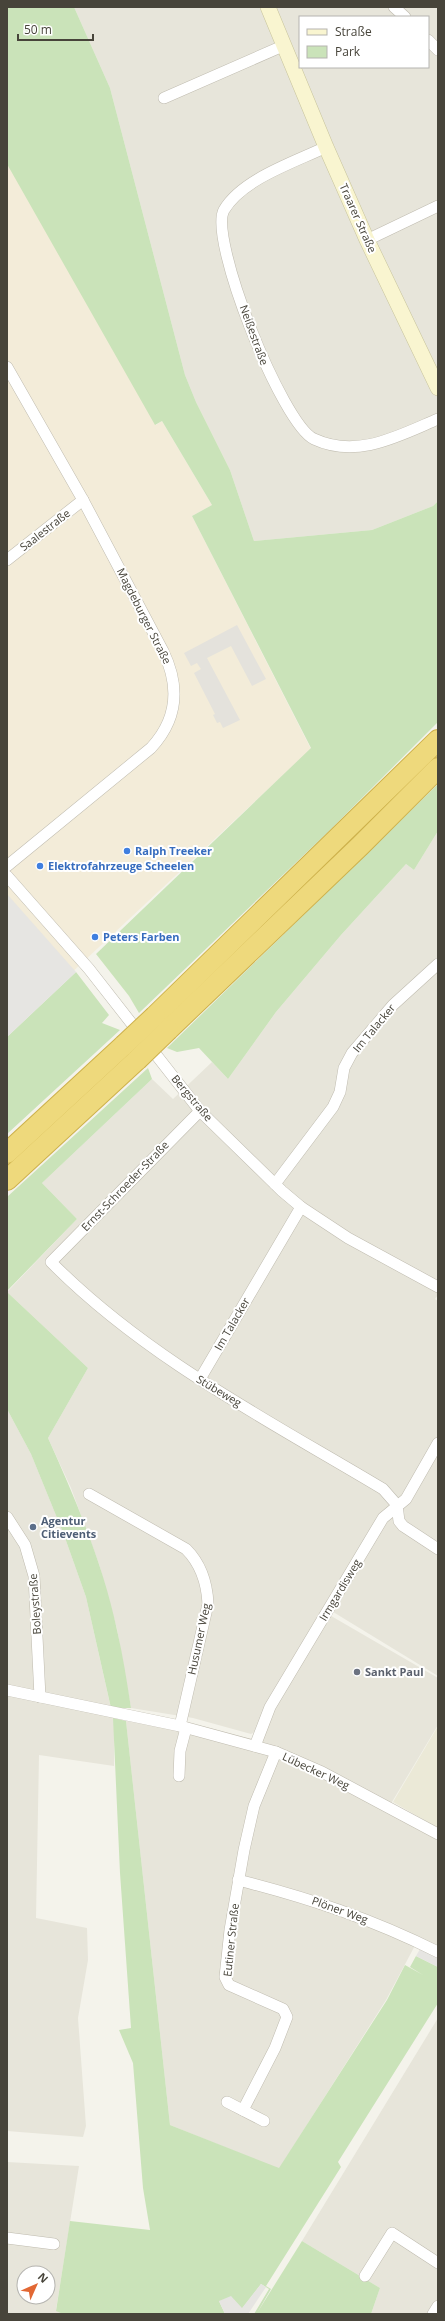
<svg xmlns="http://www.w3.org/2000/svg" width="445" height="2321" font-family="'Open Sans',sans-serif">
	<style>
		.residential { fill: #e7e5da; fill-rule: evenodd }
		.commercial { fill: #f3ecd9 }
		.industrial { fill: #e4e2dc }
		.education { fill: #ebe9d7 }
		.green { fill: #cae3b9 }
		.parking { fill: #e6e5e2 }
		.lines { fill: none; stroke-linecap: round; stroke-linejoin: round }
		.street-casing { stroke: #bfbbaf; stroke-width: 12 }
		.secondary-casing { stroke: #c8c49c; stroke-width: 16 }
		.highway-casing { stroke: #cdb14c; stroke-width: 22 }
		.street { stroke: #fff; stroke-width: 11 }
		.secondary { stroke: #f9f5d0; stroke-width: 15 }
		.highway { stroke: #eed97c; stroke-width: 20 }
		.highway-bridge-casing { stroke: #cdb14c; stroke-width: 22; stroke-linecap: butt }
		.highway-bridge { stroke: #eed97c; stroke-width: 20 }
		.shop-dot { fill: #3f7fe0; stroke: #fff; stroke-width: 1.5 }
		.service-dot { fill: #5c6f8a; stroke: #fff; stroke-width: 1.5 }
		.worship-dot { fill: #6b7280; stroke: #fff; stroke-width: 1.5 }
		.labels { text-anchor: middle; stroke-width: 4; stroke-linejoin: round; paint-order: stroke }
		.street-label { font-size: 11px; fill: #47443a; stroke: #fff }
		.shop-label { font-size: 11px; font-weight: bold; fill: #366cbe; stroke: #fff; text-anchor: start }
		.service-label { font-size: 11px; font-weight: bold; fill: #4e5e75; stroke: #fff; text-anchor: start }
		.worship-label { font-size: 11px; font-weight: bold; fill: #5b616d; stroke: #fff; text-anchor: start }
	</style>
	<rect width="100%" height="100%" fill="#f4f3eb"/>
	<!-- residential -->
	<g class="residential">
		<path d="M 74,7 L 438,7 L 438,501 L 433,506 L 372,530 L 254,541 L 230,470 L 196,402 L 185,375 L 110,88 ZM 300,17 L 428,17 L 428,67 L 300,67 Z"/>
		<path d="M 438,831 L 438,1295 L 435,1299 L 438,1301 L 438,1676 L 325,1607 L 256,1731 L 251,1734 L 193,1718 L 131,1708 L 117,1629 L 99,1564 L 71,1488 L 48,1438 L 88,1368 L 7,1292 L 77,1219 L 42,1183 L 152,1079 L 173,1099 L 212,1062 L 228,1079 L 276,1012 L 341,935 L 406,864 L 414,870 Z"/>
		<path d="M 7,1409 L 31,1454 L 64,1535 L 86,1597 L 114,1722 L 114,1766 L 39,1755 L 36,1918 L 87,1928 L 88,1960 L 78,2018 L 86,2126 L 83,2137 L 7,2131 Z"/>
		<path d="M 326,1613 L 438,1678 L 438,1725 L 386,1812 L 438,1840 L 438,1947 L 419,1938 L 386,2000 L 279,2169 L 170,2125 L 126,1721 L 255,1746 Z"/>
		<path d="M 438,2018 L 438,2314 L 371,2314 L 380,2288 L 302,2241 Z"/>
		<path d="M 7,2162 L 79,2166 L 56,2310 L 63,2314 L 7,2314 ZM 24,2273 L 48,2273 L 48,2297 L 24,2297 Z"/>
	</g>
	<!-- commercial -->
	<path class="commercial" d="M 7,162 L 156,425 L 162,421 L 212,505 L 192,516 L 311,749 L 7,1033 Z"/>
	<!-- industrial -->
	<path class="industrial" d="M 237,625 L 266,679 L 252,686 L 231,646 L 207,658 L 240,720 L 223,728 L 220,722 L 217,723 L 213,715 L 215,714 L 194,673 L 201,669 L 197,663 L 191,666 L 184,653 Z"/>
	<!-- education -->
	<path class="education" d="M 438,1726 L 438,1828 L 393,1802 Z"/>
	<!-- green -->
	<g class="green">
		<path d="M 7,7 L 74,7 L 110,88 L 185,375 L 196,402 L 230,470 L 254,541 L 372,530 L 433,506 L 438,501 L 438,722 L 331,829 L 139,1013 L 129,996 L 96,954 L 311,748 L 192,516 L 212,505 L 162,421 L 155,425 L 7,164 Z"/>
		<path d="M 438,784 L 438,831 L 414,870 L 406,864 L 341,935 L 276,1012 L 228,1079 L 199,1048 L 177,1052 L 167,1048 Z"/>
		<path d="M 76,972 L 109,1015 L 102,1023 L 120,1030 L 7,1134 L 7,1037 Z"/>
		<path d="M 148,1068 L 152,1079 L 42,1183 L 77,1219 L 7,1291 L 7,1197 Z"/>
		<path d="M 7,1292 L 88,1368 L 48,1438 C 76,1500 103,1564 117,1630 C 123,1656 127,1682 131,1708 L 111,1708 L 86,1597 L 64,1535 L 31,1454 L 7,1409 Z"/>
		<path d="M 113,1718 L 126,1721 L 170,2125 L 279,2168 L 387,2000 L 405,1965 L 423,1975 L 410,1967 L 416,1956 L 438,1967 L 438,2003 L 338,2162 L 341,2167 L 266,2286 L 271,2289 L 257,2313 L 302,2241 L 380,2288 L 371,2314 L 254,2314 L 269,2289 L 261,2284 L 242,2309 L 219,2301 L 225,2314 L 63,2314 L 56,2311 L 70,2221 L 150,2230 L 143,2188 L 133,2063 L 119,2030 L 131,2028 L 120,1873 Z"/>
	</g>
	<!-- parking -->
	<g class="parking">
		<path d="M 7,894 L 76,972 L 7,1037 Z"/>
		<path d="M 420,1949 L 438,1958 L 438,1967 L 416,1956 Z"/>
		<path d="M 261,2284 L 266,2287 L 248,2314 L 225,2314 L 219,2301 L 231,2296 L 242,2308 Z"/>
	</g>
	<g class="lines">
		<!-- street casing -->
		<g class="street-casing">
			<g id="street">
				<path d="M 394,7 L 405,17"/>
				<path d="M 428,40 L 438,50"/>
				<path d="M 164,98 L 285,45"/>
				<path d="M 326,147 C 295,162 242,179 224,210 C 208,238 282,424 314,439 C 357,459 398,436 438,419"/>
				<path d="M 367,240 L 438,206"/>
				<path d="M 7,367 L 83,500 L 163,651 C 180,686 178,719 151,748 L 7,866"/>
				<path d="M 7,560 L 83,500"/>
				<path d="M 7,876 L 89,969 L 200,1111 L 282,1191 L 301,1207 L 348,1238 L 438,1287"/>
				<path d="M 200,1111 L 51,1262 C 146,1358 268,1420 383,1489 L 397,1505 L 399,1521 L 403,1526 L 438,1549"/>
				<path d="M 275,1184 L 333,1107 L 340,1092 L 344,1068 L 352,1053 L 393,1005 L 438,964"/>
				<path d="M 200,1379 L 301,1207"/>
				<path d="M 89,1494 L 186,1549 C 201,1564 207,1582 208,1604 L 180,1726"/>
				<path d="M 7,1517 L 25,1545 L 34,1576 L 40,1697"/>
				<path d="M 7,1690 L 180,1726 L 276,1752 L 322,1772 L 438,1834"/>
				<path d="M 255,1746 L 270,1707 L 383,1518 L 406,1499 L 438,1443"/>
				<path d="M 179,1776 L 180,1751 L 186,1728"/>
				<path d="M 238,1880 C 309,1898 372,1919 438,1952"/>
				<path d="M 227,2102 L 264,2121"/>
				<path d="M 243,2110 L 275,2048 L 287,2017 L 283,2009 L 229,1985 L 225,1977 L 230,1930 L 244,1850 L 254,1806 L 276,1752"/>
				<path d="M 7,2238 L 54,2244"/>
				<path d="M 365,2276 L 392,2233 L 438,2263"/>
				<path d="M 433,2314 L 438,2306"/>
			</g>
		</g>
		<!-- secondary casing -->
		<g class="secondary-casing">
			<path id="secondary" d="M 268,7 L 326,147 L 367,240 L 438,388"/>
		</g>
		<!-- highway casing -->
		<g class="highway-casing">
			<g id="highway">
				<path d="M 155,1016 L 438,740"/>
				<path d="M 168,1030 L 360,846 L 438,768"/>
				<path d="M 7,1153 L 124,1045"/>
				<path d="M 7,1180 L 137,1060"/>
			</g>
		</g>
		<!-- street -->
		<use href="#street" class="street"/>
		<!-- secondary -->
		<use href="#secondary" class="secondary"/>
		<!-- highway -->
		<use href="#highway" class="highway"/>
		<!-- highway-bridge casing -->
		<g class="highway-bridge-casing">
			<g id="highway-bridge">
				<path d="M 124,1045 L 155,1016"/>
				<path d="M 137,1060 L 168,1030"/>
			</g>
		</g>
		<!-- highway-bridge -->
		<use href="#highway-bridge" class="highway-bridge"/>
	</g>
	<!-- markers -->
	<g class="shop-dot">
		<circle cx="127" cy="851" r="4"/>
		<circle cx="40" cy="866" r="4"/>
		<circle cx="95" cy="937" r="4"/>
	</g>
	<circle class="service-dot" cx="33" cy="1527" r="4"/>
	<circle class="worship-dot" cx="357" cy="1672" r="4"/>
	<g class="labels">
		<!-- street labels -->
		<g class="street-label">
			<text transform="translate(358 218) rotate(66)" y="4">Traarer Straße</text>
			<text transform="translate(254 335) rotate(70)" y="4">Neißestraße</text>
			<text transform="translate(45 530) rotate(-38)" y="4">Saalestraße</text>
			<text transform="translate(144 616) rotate(63)" y="4">Magdeburger Straße</text>
			<text transform="translate(374 1028) rotate(-50)" y="4">Im Talacker</text>
			<text transform="translate(192 1098) rotate(50)" y="4">Bergstraße</text>
			<text transform="translate(125 1186) rotate(-46)" y="4">Ernst-Schroeder-Straße</text>
			<text transform="translate(232 1324) rotate(-60)" y="4">Im Talacker</text>
			<text transform="translate(219 1391) rotate(31)" y="4">Stübeweg</text>
			<text transform="translate(340 1590) rotate(-59)" y="4">Irmgardisweg</text>
			<text transform="translate(35 1604) rotate(-94)" y="4">Boleystraße</text>
			<text transform="translate(199 1639) rotate(-78)" y="4">Husumer Weg</text>
			<text transform="translate(316 1771) rotate(25)" y="4">Lübecker Weg</text>
			<text transform="translate(340 1910) rotate(20)" y="4">Plöner Weg</text>
			<text transform="translate(231 1940) rotate(-84)" y="4">Eutiner Straße</text>
		</g>
		<!-- shop labels -->
		<g class="shop-label">
			<text x="135" y="855">Ralph Treeker</text>
			<text x="48" y="870">Elektrofahrzeuge Scheelen</text>
			<text x="103" y="941">Peters Farben</text>
		</g>
		<!-- service labels -->
		<g class="service-label">
			<text x="41" y="1525">Agentur<tspan x="41" dy="13">Citievents</tspan></text>
		</g>
		<!-- worship labels -->
		<g class="worship-label">
			<text x="365" y="1676">Sankt Paul</text>
		</g>
	</g>
	<!-- border -->
	<rect width="445" height="2321" fill="none" stroke="#47443a" stroke-width="16"/>
	<!-- legend -->
	<rect x="299" y="16" width="130" height="52" fill="#ffffff" stroke="#b5b4b0"/>
	<rect x="307" y="29" width="20" height="6" fill="#f9f5d0" stroke="#b5b4b0"/>
	<text x="335" y="36" font-size="12" fill="#47443a">Straße</text>
	<rect x="307" y="46" width="20" height="12" fill="#cae3b9" stroke="#b5b4b0"/>
	<text x="335" y="56" font-size="12" fill="#47443a">Park</text>
	<!-- north arrow -->
	<g transform="translate(36 2285) rotate(45)"><circle r="19" fill="#ffffff" stroke="#b5b4b0"/>
	<path d="M0-3L7 15L0 10L-7 15Z" fill="#e26834"/>
	<text y="-6" font-size="11" font-weight="bold" text-anchor="middle" fill="#47443a">N</text>
	</g>
	<!-- scale -->
	<path d="M18 34v6h75v-6" fill="none" stroke="#47443a" stroke-width="2"/>
	<text x="24" y="34" font-size="12" fill="#47443a" stroke="#ffffff" stroke-width="3" paint-order="stroke">50 m</text>
</svg>
